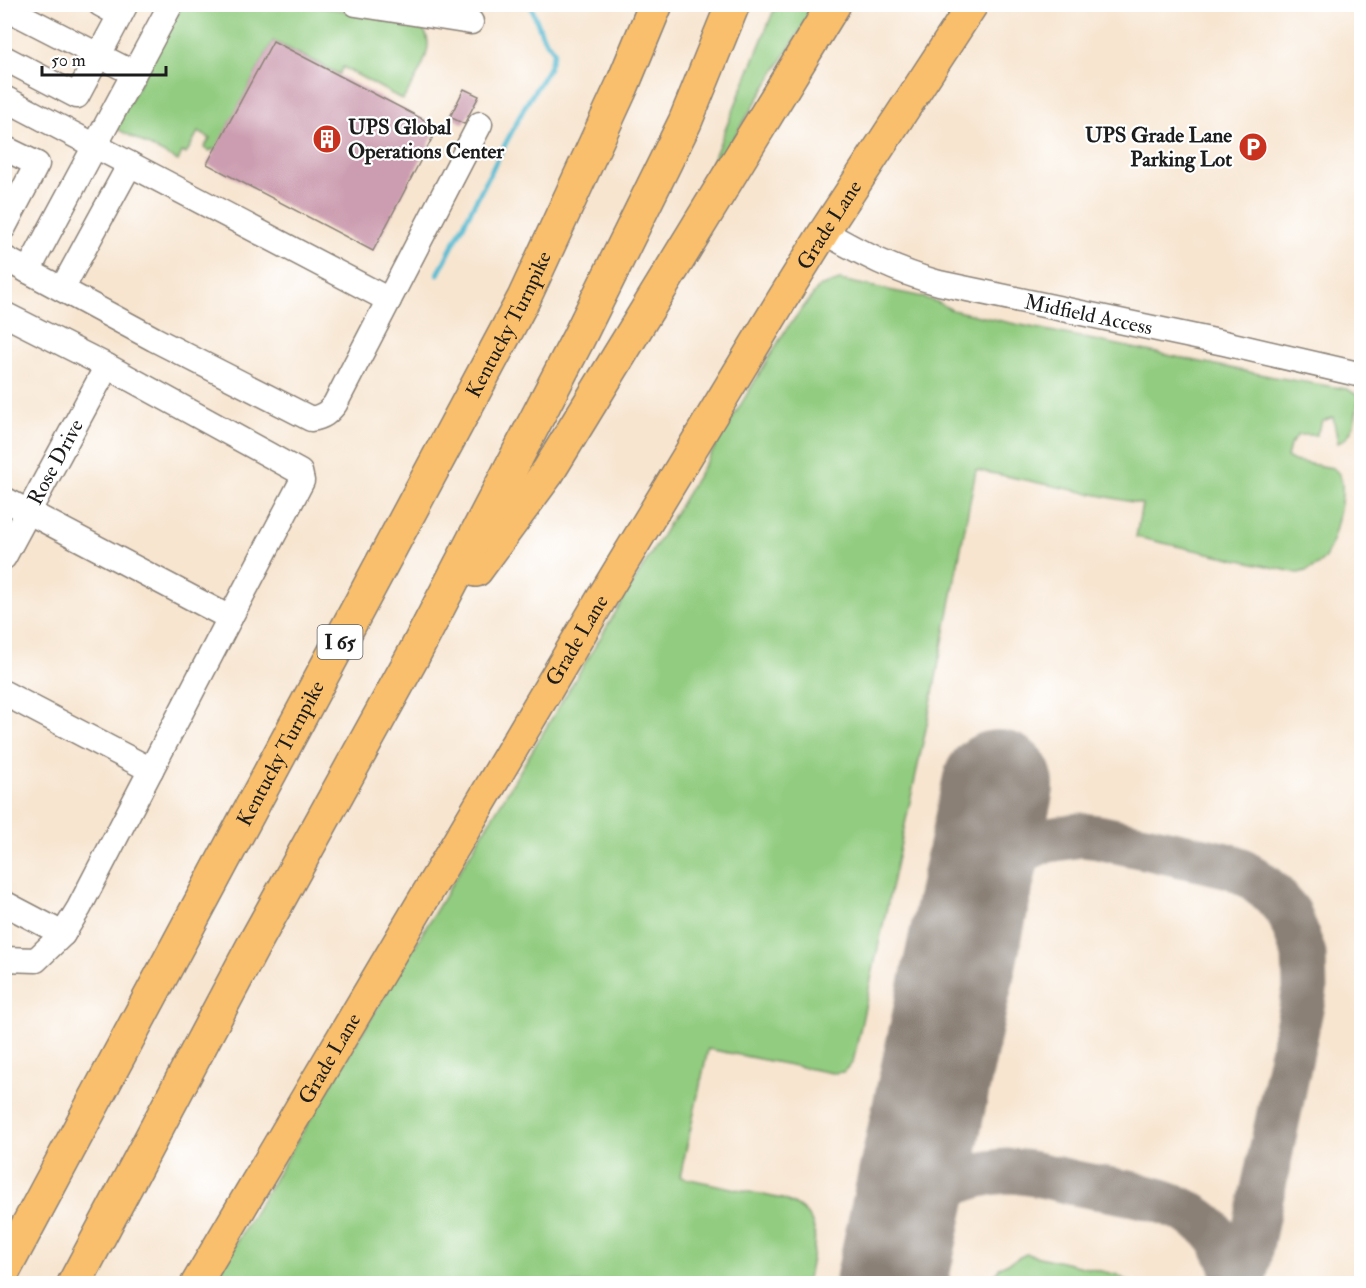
<svg xmlns="http://www.w3.org/2000/svg" width="1366" height="1288" font-family="'IM FELL Double Pica',serif">
	<style>
		.green { fill: #92cc80; stroke: #57744e; stroke-width: 1.5 }
		.lines { fill: none; stroke-linecap: round; stroke-linejoin: round }
		.stream { stroke: #54bbd2; stroke-width: 5 }
		.taxiway { stroke: #8a8076; stroke-width: 45 }
		.runway { stroke: #8a8076; stroke-width: 112 }
		.building { fill: #cc9db0 }
		.minor-casing { stroke: #8a8076; stroke-width: 27 }
		.major-casing { stroke: #8a8076; stroke-width: 33 }
		.highway-casing { stroke: #8a8076; stroke-width: 36 }
		.minor { stroke: #fff; stroke-width: 24 }
		.major { stroke: #f9bf6c; stroke-width: 30 }
		.highway { stroke: #f9bf6c; stroke-width: 33 }
		.labels { text-anchor: middle; stroke-width: 4.5; stroke-linejoin: round; paint-order: stroke }
		.shield { fill: #fff; stroke: #606060; stroke-width: 1.5 }
		.shield-label { font-size: 20px; font-weight: bold; fill: #1c1c1c }
		.poi-label { font-size: 21px; font-weight: bold; fill: #1c1c1c; stroke: #fff; text-anchor: start }
		.street-label { font-size: 21px; fill: #1c1c1c; stroke: #fff }
	</style>
	<rect width="100%" height="100%" fill="#fff"/>
	<filter id="ink" filterUnits="userSpaceOnUse"><feTurbulence type="fractalNoise" baseFrequency=".0167" numOctaves="2"/><feDisplacementMap in="SourceGraphic" scale="12" xChannelSelector="R" yChannelSelector="G"/><feConvolveMatrix kernelMatrix="1 2 1 2 8 2 1 2 1" color-interpolation-filters="sRGB"/></filter>
	<filter id="wash" filterUnits="userSpaceOnUse"><feTurbulence type="fractalNoise" baseFrequency=".008" numOctaves="4" result="noise"/><feDisplacementMap in="SourceGraphic" scale="24" xChannelSelector="R" yChannelSelector="G"/><feGaussianBlur stdDeviation="1.35" result="paint"/><feColorMatrix in="noise" values="0 0 0 0 0 0 0 0 0 0 0 0 0 0 0 0 0 1.4 0 .05"/><feComposite in="paint" operator="in"/></filter>
	<g filter="url(#wash)">
		<rect width="100%" height="100%" fill="#f7e5d0"/>
		<!-- green -->
		<g class="green">
			<path d="M 182,5 L 303,5 L 409,19 C 448,36 417,74 403,100 L 343,67 L 339,74 L 273,41 L 215,151 L 212,149 L 210,151 L 204,148 L 210,138 L 198,132 L 186,154 L 182,152 L 178,161 L 115,128 Z"/>
			<path d="M 776,5 L 816,5 L 699,194 Z"/>
			<path d="M 840,280 L 918,296 L 937,302 L 952,310 L 1006,322 L 1274,377 L 1347,389 L 1359,396 C 1356,413 1356,436 1338,443 L 1333,417 L 1323,421 L 1316,435 L 1298,435 L 1290,445 L 1287,457 L 1294,461 L 1333,468 C 1337,471 1340,474 1341,479 C 1346,494 1333,548 1323,560 C 1316,568 1308,571 1298,573 L 1136,537 L 1142,504 L 976,470 L 927,724 L 853,1062 L 843,1072 L 832,1073 L 708,1049 L 680,1177 L 782,1199 C 828,1215 814,1245 807,1283 L 211,1284 L 785,331 L 819,287 Z"/>
			<path d="M 1026,1254 L 1118,1275 L 1129,1283 L 990,1283 L 1000,1267 Z"/>
		</g>
		<g class="lines">
			<!-- stream -->
			<path class="stream" d="M 438,274 L 525,106 L 549,68 L 554,51 L 543,37 L 530,4"/>
			<!-- taxiway -->
			<g class="taxiway">
				<path d="M 969,919 L 991,877 L 1007,862 L 1025,849 L 1043,841 L 1081,835 L 1098,837 L 1209,861 L 1234,867 L 1255,879 L 1273,894 L 1289,913 L 1304,954 L 1305,990 L 1243,1284"/>
				<path d="M 894,1268 C 906,1239 918,1205 946,1188 C 964,1178 987,1172 1007,1171 C 1030,1171 1053,1178 1075,1183 C 1118,1192 1170,1195 1205,1224 C 1223,1239 1231,1261 1237,1284"/>
			</g>
			<!-- runway -->
			<path class="runway" d="M 891,1284 L 998,786"/>
		</g>
		<g id="blocks">
			<!-- building -->
			<g class="building">
				<path d="M 273,41 L 438,127 L 373,251 L 207,164 Z"/>
				<path d="M 464,89 L 479,96 L 464,124 L 450,117 Z"/>
			</g>
		</g>
	</g>
	<g filter="url(#ink)">
		<use href="#blocks" fill-opacity="0" stroke="#8a8076" stroke-width="1.5"/>
		<g class="lines">
			<!-- minor casing -->
			<g class="minor-casing">
				<g id="minor">
					<path d="M 100,4 L 120,15"/>
					<path d="M 356,4 L 471,22"/>
					<path d="M 4,7 L 133,73"/>
					<path d="M 4,58 L 77,96 L 126,4"/>
					<path d="M 4,98 L 389,300"/>
					<path d="M 4,148 L 37,164 L 4,227"/>
					<path id="s1" d="M 824,232 C 863,254 895,271 939,283 L 1224,343 L 1362,375"/>
					<path d="M 4,258 L 154,339 L 311,419 C 323,417 328,413 335,404 L 480,124"/>
					<path d="M 28,271 L 171,4"/>
					<path d="M 62,289 L 130,164"/>
					<path d="M 4,314 L 107,366 L 300,472 L 302,481 L 230,618 L 4,499"/>
					<path id="s2" d="M 4,557 L 107,366"/>
					<path d="M 4,693 L 151,770"/>
					<path d="M 4,903 L 63,934"/>
					<path d="M 4,959 L 36,960 L 63,934 L 79,908 L 230,618"/>
				</g>
			</g>
			<!-- major casing -->
			<g class="major-casing">
				<g id="major">
					<path id="s3" d="M 196,1284 L 603,596 L 783,298 L 824,232 L 973,4"/>
				</g>
			</g>
			<!-- highway casing -->
			<g class="highway-casing">
				<g id="highway">
					<path d="M 476,570 L 548,472 L 834,4"/>
					<path id="s4" d="M 4,1270 L 524,298 L 622,86 L 656,4"/>
					<path d="M 74,1284 L 252,948 L 413,656 L 578,339 L 685,122 L 733,4"/>
				</g>
			</g>
			<!-- minor -->
			<use href="#minor" class="minor"/>
			<!-- major -->
			<use href="#major" class="major"/>
			<!-- highway -->
			<use href="#highway" class="highway"/>
		</g>
	</g>
	<!-- icons -->
	<defs>
		<g id="building-disc" transform="scale(1.5)"><circle r="9.5" fill="#c8321e" stroke="#fff"/><path d="M-4-6H4V6H1V3H-1V6H-4ZM-2.5-4.3h1.7v1.8h-1.7ZM.8-4.3h1.7v1.8H.8ZM-2.5-1h1.7V.8h-1.7ZM.8-1h1.7V.8H.8Z" fill="#fff"/></g>
		<g id="parking-disc" transform="scale(1.5)"><circle r="9.5" fill="#c8321e" stroke="#fff"/><path d="M-3.5-5.5H1a3.5 3.5 0 0 1 0 7H-1V5.5H-3.5ZM-1-3.4V-.6H.8a1.4 1.4 0 0 0 0-2.8Z" fill="#fff"/></g>
	</defs>
	<g fill-rule="evenodd">
		<use href="#building-disc" x="327" y="139"/>
		<use href="#parking-disc" x="1253" y="147"/>
	</g>
	<g class="labels">
		<!-- shield labels -->
		<rect class="shield" x="317.5" y="625" width="45" height="34" rx="4.5"/>
		<g class="shield-label">
			<text x="340" y="649">I 65</text>
		</g>
		<!-- poi labels -->
		<g class="poi-label">
			<text x="348" y="134">UPS Global<tspan x="348" dy="24">Operations Center</tspan></text>
			<text x="1232" y="142" text-anchor="end">UPS Grade Lane<tspan x="1232" dy="24">Parking Lot</tspan></text>
		</g>
		<!-- street labels -->
		<g class="street-label">
			<text dy="7" stroke="none"><textPath href="#s3" startOffset="1234">Grade Lane</textPath></text>
			<text dy="7" stroke="none"><textPath href="#s1" startOffset="279">Midfield Access</textPath></text>
			<text dy="7" stroke="none"><textPath href="#s4" startOffset="1072">Kentucky Turnpike</textPath></text>
			<text dy="7" stroke="none"><textPath href="#s2" startOffset="108">Rose Drive</textPath></text>
			<text dy="7" stroke="none"><textPath href="#s3" startOffset="748">Grade Lane</textPath></text>
			<text dy="7" stroke="none"><textPath href="#s4" startOffset="586">Kentucky Turnpike</textPath></text>
			<text dy="7" stroke="none"><textPath href="#s3" startOffset="262">Grade Lane</textPath></text>
		</g>
	</g>
	<!-- margin -->
	<rect width="1366" height="1288" fill="none" stroke="#fff" stroke-width="24"/>
	<!-- scale -->
	<path d="M42 66v9h124v-9" fill="none" stroke="#1c1c1c" stroke-width="3"/>
	<text x="51" y="66" font-size="18" fill="#1c1c1c" stroke="#ffffff" stroke-width="4.5" paint-order="stroke">50 m</text>
</svg>
